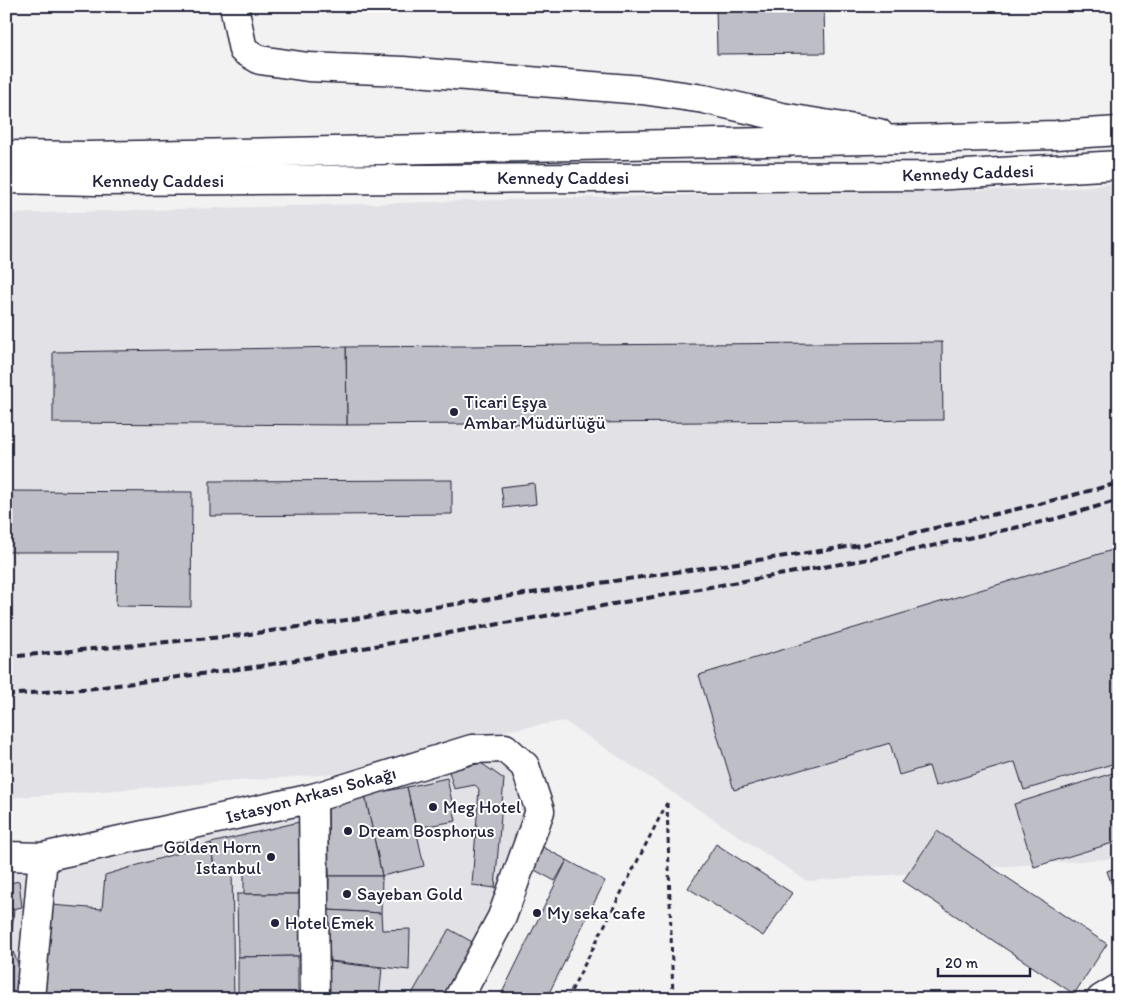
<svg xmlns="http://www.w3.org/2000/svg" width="1125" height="1005" font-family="Itim,sans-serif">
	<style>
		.built { fill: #e2e2e6 }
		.building { fill: #bebec6; stroke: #22223b }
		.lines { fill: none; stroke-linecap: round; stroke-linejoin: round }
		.minor-casing { stroke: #22223b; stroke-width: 31 }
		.major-casing { stroke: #22223b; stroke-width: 31 }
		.path { stroke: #22223b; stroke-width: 3; stroke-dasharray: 5 4; stroke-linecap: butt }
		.minor { stroke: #fff; stroke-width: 28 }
		.major { stroke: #fff; stroke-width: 28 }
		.rail { stroke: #22223b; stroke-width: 4; stroke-dasharray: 8 4; stroke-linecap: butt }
		.poi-dot { fill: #22223b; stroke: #fff; stroke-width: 2 }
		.labels { text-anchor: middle; stroke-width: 4; stroke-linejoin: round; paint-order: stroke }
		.street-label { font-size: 18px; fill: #22223b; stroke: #fff }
		.poi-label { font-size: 18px; fill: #22223b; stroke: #fff; text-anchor: start }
	</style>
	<rect width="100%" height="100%" fill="#f2f2f3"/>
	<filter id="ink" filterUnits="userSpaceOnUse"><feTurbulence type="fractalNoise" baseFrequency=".02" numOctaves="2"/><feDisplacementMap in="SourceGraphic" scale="10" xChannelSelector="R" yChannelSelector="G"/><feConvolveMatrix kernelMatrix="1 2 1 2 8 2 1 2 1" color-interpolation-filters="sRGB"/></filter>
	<g filter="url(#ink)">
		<!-- built -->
		<g class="built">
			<path d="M 1119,183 L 1119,858 L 807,881 L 564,721 L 504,731 L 334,774 L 6,798 L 6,214 L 713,194 L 1062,189 Z"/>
			<path d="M 519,742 L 535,809 L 453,999 L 6,999 L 6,851 L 48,852 Z"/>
		</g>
		<!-- building -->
		<g class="building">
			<path d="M 716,6 L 824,6 L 825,53 L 717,54 Z"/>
			<path d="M 942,342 L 943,420 L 347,425 L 346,347 Z"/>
			<path d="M 346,347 L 347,425 L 53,423 L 53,352 Z"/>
			<path d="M 452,480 L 452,514 L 210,516 L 210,481 Z"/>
			<path d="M 534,483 L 536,504 L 504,508 L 501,487 Z"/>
			<path d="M 6,491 L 192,492 L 191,607 L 116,606 L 117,552 L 6,552 Z"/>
			<path d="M 1119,548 L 1119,762 L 1024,790 L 1015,762 L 935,786 L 929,766 L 899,775 L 890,743 L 734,790 L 699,675 Z"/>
			<path d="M 481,763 L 504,779 L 495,888 L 472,885 L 479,789 L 475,785 L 454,789 L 449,771 Z"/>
			<path d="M 1119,771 L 1119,841 L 1034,867 L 1014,804 Z"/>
			<path d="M 447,778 L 456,821 L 416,828 L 407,787 Z"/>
			<path d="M 407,787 L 424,866 L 382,876 L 365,795 Z"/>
			<path d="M 365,795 L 382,876 L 329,876 L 328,804 Z"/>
			<path d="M 299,822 L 299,894 L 244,894 L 244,866 L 214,870 L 211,843 Z"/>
			<path d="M 937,831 L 1107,944 L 1074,994 L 903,881 Z"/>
			<path d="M 211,843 L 214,870 L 232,867 L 234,999 L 44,999 L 51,905 L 102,909 L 105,875 Z"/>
			<path d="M 716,844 L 792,893 L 763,936 L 688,888 Z"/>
			<path d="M 541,846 L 567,860 L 555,881 L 529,867 Z"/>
			<path d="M 567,860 L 605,881 L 546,999 L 499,999 Z"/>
			<path d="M 1119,867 L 1119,906 L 1107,871 Z"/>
			<path d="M 329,876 L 382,876 L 381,913 L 328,910 Z"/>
			<path d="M 19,881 L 22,907 L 6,910 L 6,884 Z"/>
			<path d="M 237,894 L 302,894 L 302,956 L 238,957 Z"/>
			<path d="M 14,909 L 8,975 L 6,974 L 6,910 Z"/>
			<path d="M 328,910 L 381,913 L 382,930 L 410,929 L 409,970 L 330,961 Z"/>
			<path d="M 449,929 L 476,944 L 445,999 L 409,999 Z"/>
			<path d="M 6,935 L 33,999 L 6,999 Z"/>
			<path d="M 298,956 L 298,999 L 238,999 L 238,957 Z"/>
			<path d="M 323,961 L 382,968 L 379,999 L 324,999 Z"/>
		</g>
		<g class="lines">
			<!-- minor casing -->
			<g class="minor-casing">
				<g id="minor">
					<path d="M 234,6 L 243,50 L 260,60 L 308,67 L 403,71 L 642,90 L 704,99 L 782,117 L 879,133"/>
					<path d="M 313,798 L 315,999"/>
					<path d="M 6,856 L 43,857 L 313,798 L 472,749 L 505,748 L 525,766 L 540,811 L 502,917 L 458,999"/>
					<path d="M 30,999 L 43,857"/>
					<path d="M 1101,999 L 1119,988"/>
				</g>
			</g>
			<!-- major casing -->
			<g class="major-casing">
				<g id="major">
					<path d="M 6,155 L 88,156 L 915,139 L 1056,135 L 1119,131"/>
					<path d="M 6,179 L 96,181 L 933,176 L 1119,165"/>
				</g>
			</g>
			<!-- path -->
			<g class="path">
				<path d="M 667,803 L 673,999"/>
				<path d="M 567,999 L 667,803"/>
			</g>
			<!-- minor -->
			<use href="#minor" class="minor"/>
			<!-- major -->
			<use href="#major" class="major"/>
			<!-- rail -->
			<g class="rail">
				<path d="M 6,657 L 243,635 L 861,545 L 1043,503 L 1119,483"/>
				<path d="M 6,695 L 95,688 L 261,666 L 886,556 L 1055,519 L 1119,500"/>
			</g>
		</g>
	</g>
	<!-- markers -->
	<g class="poi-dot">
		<circle cx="454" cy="412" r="5"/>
		<circle cx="433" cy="807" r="5"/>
		<circle cx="348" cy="831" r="5"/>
		<circle cx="271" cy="857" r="5"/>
		<circle cx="347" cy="894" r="5"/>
		<circle cx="537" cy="913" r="5"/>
		<circle cx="275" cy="923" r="5"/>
	</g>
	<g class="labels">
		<!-- street labels -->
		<g class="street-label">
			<text transform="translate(968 173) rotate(-2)" y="6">Kennedy Caddesi</text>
			<text x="563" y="184">Kennedy Caddesi</text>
			<text x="158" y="187">Kennedy Caddesi</text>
			<text transform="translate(311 795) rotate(-15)" y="6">Istasyon Arkası Sokağı</text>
		</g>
		<!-- poi labels -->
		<g class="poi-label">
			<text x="464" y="408">Ticari Eşya<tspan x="464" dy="21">Ambar Müdürlüğü</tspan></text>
			<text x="443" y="813">Meg Hotel</text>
			<text x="358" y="837">Dream Bosphorus</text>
			<text x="261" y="853" text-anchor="end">Golden Horn<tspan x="261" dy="21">Istanbul</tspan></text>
			<text x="357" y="900">Sayeban Gold</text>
			<text x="547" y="919">My seka cafe</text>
			<text x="285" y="929">Hotel Emek</text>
		</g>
	</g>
	<!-- margin -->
	<rect width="1125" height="1005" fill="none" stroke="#fff" stroke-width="25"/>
	<rect x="12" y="12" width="1100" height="980" fill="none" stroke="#22223b" stroke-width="2" filter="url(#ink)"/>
	<!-- scale -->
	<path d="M938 968v8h92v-8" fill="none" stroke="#22223b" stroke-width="2.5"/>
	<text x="945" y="968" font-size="15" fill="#22223b" stroke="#ffffff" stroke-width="4" paint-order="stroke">20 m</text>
</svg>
